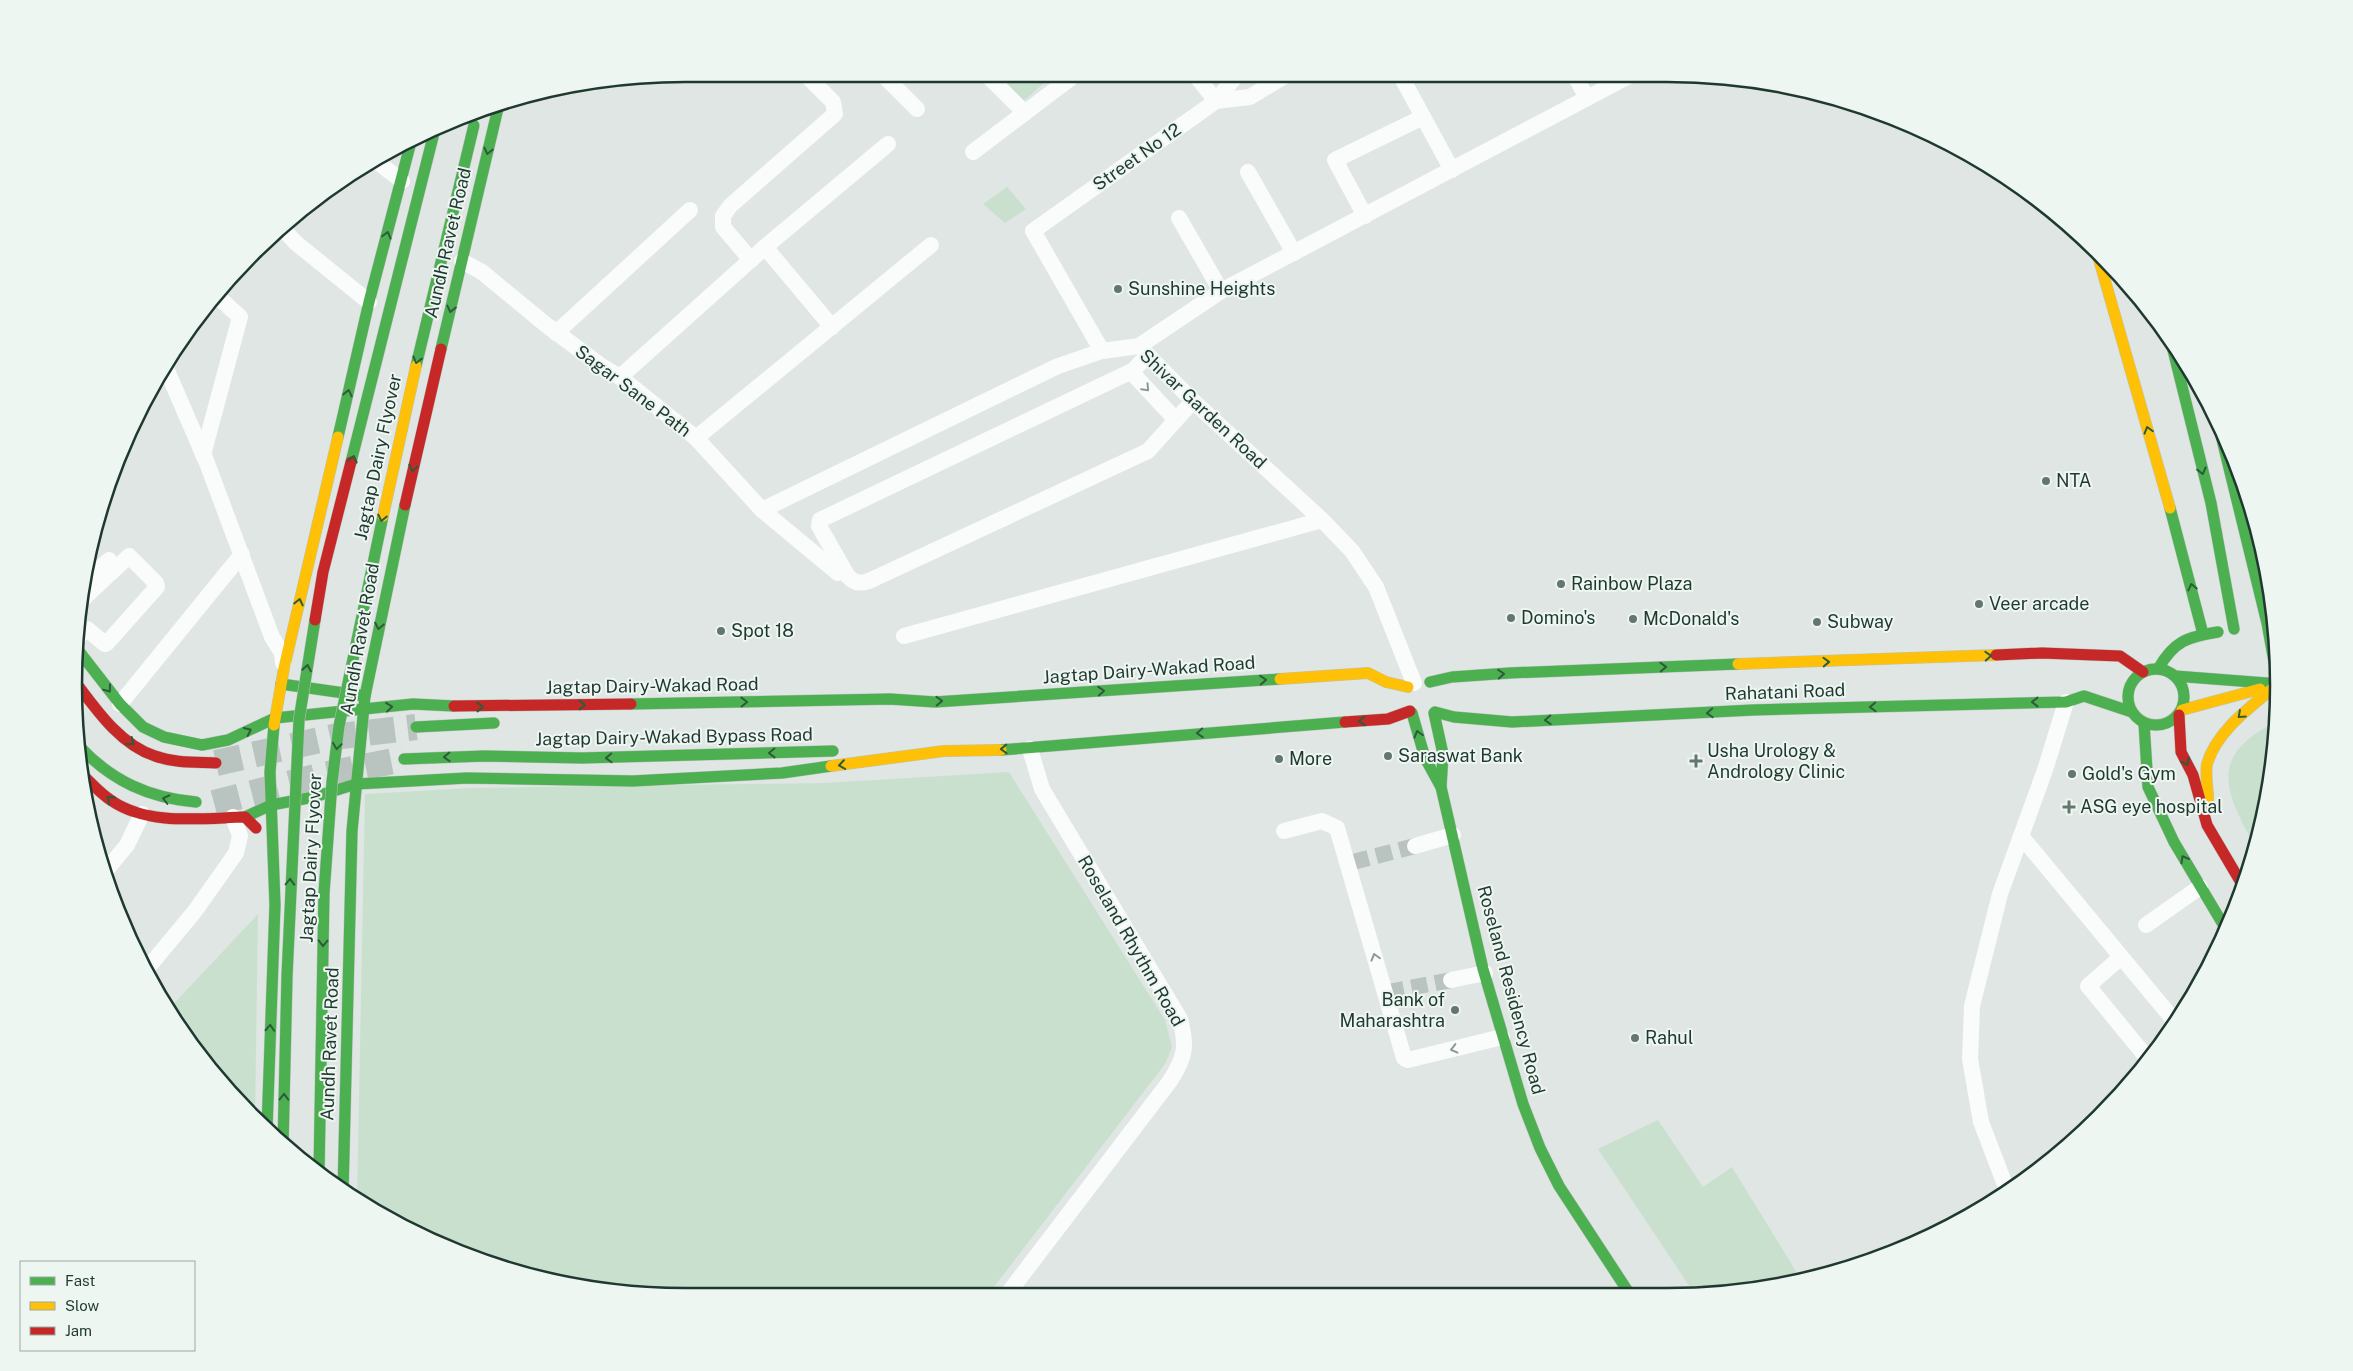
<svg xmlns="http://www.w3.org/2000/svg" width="2353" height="1371" font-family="'Public Sans',sans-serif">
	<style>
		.green { fill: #c9e0cf }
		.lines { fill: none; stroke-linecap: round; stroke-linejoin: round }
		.street-tunnel { stroke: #b9c3bf; stroke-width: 16; stroke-dasharray: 16 8; stroke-linecap: butt }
		.primary-tunnel { stroke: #b9c3bf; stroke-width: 26; stroke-dasharray: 26 13; stroke-linecap: butt }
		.fast-casing { stroke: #bac3bf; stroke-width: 12 }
		.slow-casing { stroke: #bac3bf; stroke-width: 12 }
		.jam-casing { stroke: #bac3bf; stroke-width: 12 }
		.street { stroke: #fafbfb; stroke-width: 16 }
		.fast { stroke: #4caf50; stroke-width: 11 }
		.slow { stroke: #ffc107; stroke-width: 11 }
		.jam { stroke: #c62828; stroke-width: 11 }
		.fast-bridge-casing { stroke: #bac3c0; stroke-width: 12; stroke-linecap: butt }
		.slow-bridge-casing { stroke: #bac3c0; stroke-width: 12; stroke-linecap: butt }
		.jam-bridge-casing { stroke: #bac3c0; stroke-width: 12; stroke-linecap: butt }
		.fast-bridge { stroke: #4caf50; stroke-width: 11 }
		.slow-bridge { stroke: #ffc107; stroke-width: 11 }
		.jam-bridge { stroke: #c62828; stroke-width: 11 }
		.oneway { stroke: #2c5c3a }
		.oneway2 { stroke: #8c9a96 }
		.poi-dot { fill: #63766f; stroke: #eef6f1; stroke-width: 2 }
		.labels { text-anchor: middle; stroke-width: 4; stroke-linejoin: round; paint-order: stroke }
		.street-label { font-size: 18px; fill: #1f3931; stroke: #eef6f1 }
		.poi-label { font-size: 18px; fill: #1f3931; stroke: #eef6f1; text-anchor: start }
		.rim { fill: none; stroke: #1f3931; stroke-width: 2.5 }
	</style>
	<rect width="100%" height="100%" fill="#e0e6e3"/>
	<!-- green -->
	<g class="green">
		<path d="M 1051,77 L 1020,104 L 993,78 Z"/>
		<path d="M 1007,187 L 1026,209 L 1005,223 L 983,204 Z"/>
		<path d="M 2276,722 L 2268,805 L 2255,847 C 2225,791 2207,756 2276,722 Z"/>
		<path d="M 1009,772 L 1165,1020 L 1172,1047 L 1165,1064 L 987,1296 L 645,1296 L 489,1265 L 357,1200 L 365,794 L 470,788 L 824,783 Z"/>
		<path d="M 258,914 L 255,1116 L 200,1058 L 168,1010 Z"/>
		<path d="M 1658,1120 L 1703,1187 L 1732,1167 L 1800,1278 L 1708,1296 L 1696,1296 L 1598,1149 Z"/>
	</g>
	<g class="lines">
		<!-- street-tunnel -->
		<g class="street-tunnel">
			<path d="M 1353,862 L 1415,846"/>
			<path d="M 1388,992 L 1451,980"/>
		</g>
		<!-- primary-tunnel -->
		<g class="primary-tunnel">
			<path d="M 216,763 L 333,737 L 416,727"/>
			<path d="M 214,803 L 323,775 L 404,759"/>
		</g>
		<!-- fast casing -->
		<g class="fast-casing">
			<g id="fast">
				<path d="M 2170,338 L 2211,503 L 2234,629"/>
				<path d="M 441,349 L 499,104"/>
				<path d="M 2218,423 L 2267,623 L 2278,684"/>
				<path d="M 338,437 L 369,302 L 412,138"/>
				<path d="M 2170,508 L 2203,634"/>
				<path d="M 78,650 L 120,704 L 143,727 L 164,737 L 202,745 L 228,740 L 275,718 L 413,704 L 454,706"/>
				<circle cx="2156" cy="697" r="28"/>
				<path d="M 2158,669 C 2174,641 2187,637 2218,632"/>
				<path d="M 2175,676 L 2279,684"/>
				<path d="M 1430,682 L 1452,677 L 1510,673 L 1738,664"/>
				<path d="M 281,684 L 365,696"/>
				<path d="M 631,704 L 890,699 L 935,702 L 1280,679"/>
				<path d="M 1435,712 L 1454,717 L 1512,722 L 1753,710 L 2066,702 L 2084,696 L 2132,712"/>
				<path d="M 1412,713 L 1425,758 L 1441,787 L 1483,969 L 1523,1104 L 1540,1148 L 1559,1186 L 1631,1296"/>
				<path d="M 1434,713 L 1443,754 L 1441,787"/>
				<path d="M 2144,723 L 2148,787 L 2174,842 L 2227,931"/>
				<path d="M 416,727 L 494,723"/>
				<path d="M 80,747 C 112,781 149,798 196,802"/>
				<path d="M 1001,750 L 1345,722"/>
				<path d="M 404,759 L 484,756 L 582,758 L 833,751"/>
				<path d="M 245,817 L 271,805 L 314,797 L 356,784 L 467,778 L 633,781 L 782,773 L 831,766"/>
				<path d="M 267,1129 L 275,905 L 270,772 L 274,725"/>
				<path d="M 343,1192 L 352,831 L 365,696 L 405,505"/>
			</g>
		</g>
		<!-- slow casing -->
		<g class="slow-casing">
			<g id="slow">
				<path d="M 2096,249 L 2170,508"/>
				<path d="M 1738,664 L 1996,655"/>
				<path d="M 1280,679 L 1368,673 L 1386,682 L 1408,687"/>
				<path d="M 2182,710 L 2260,689"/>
				<path d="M 274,725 L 284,668 L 338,437"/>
				<path d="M 831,766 L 944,751 L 1001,750"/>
				<path d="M 2208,799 C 2208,789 2205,774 2207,764 C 2217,730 2252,706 2278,684"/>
			</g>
		</g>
		<!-- jam casing -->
		<g class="jam-casing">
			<g id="jam">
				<path d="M 405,505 L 441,349"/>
				<path d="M 1996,655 L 2042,653 L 2120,656 L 2143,672"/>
				<path d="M 74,680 C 95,708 120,745 155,756 C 174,763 195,762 216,763"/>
				<path d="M 454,706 L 631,704"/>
				<path d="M 2179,715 L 2181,752 L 2193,775 L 2207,825 L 2243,886"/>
				<path d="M 1345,722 L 1388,719 L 1410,711"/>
				<path d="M 83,775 C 92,784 101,794 112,801 C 149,826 203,818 245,817 L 256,828"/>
			</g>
		</g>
		<!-- street -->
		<g class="street">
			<path d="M 1575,76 L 1587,98"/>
			<path d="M 1197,77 L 1216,101"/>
			<path d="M 886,78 L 917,109"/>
			<path d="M 990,78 L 1025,113"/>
			<path d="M 1403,80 L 1452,170"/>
			<path d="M 1216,101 L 1250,97 L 1283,77"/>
			<path d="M 973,152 L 1072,77"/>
			<path d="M 376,161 L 402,181"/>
			<path d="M 1248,172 L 1294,253"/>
			<path d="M 1365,216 L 1335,160 L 1423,117"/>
			<path d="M 1179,218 L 1221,291"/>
			<path d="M 282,228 L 296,243 L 369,302"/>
			<path d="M 765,247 L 832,327"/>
			<path d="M 751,260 L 723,227 L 723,216 L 730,206 L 835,114 L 833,102 L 809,78"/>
			<path d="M 462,261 L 482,272 L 545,324 L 600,365 L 620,377 L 696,438 L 762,510 L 838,573"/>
			<path d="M 556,333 L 690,210"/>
			<path d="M 1139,346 L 1193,401 L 1322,520 L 1352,551 L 1376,587 L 1414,683"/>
			<path d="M 1102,351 L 1033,231 L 1216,101 L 1235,77"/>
			<path d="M 1140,363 L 1134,370 L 1134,375 L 1176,420"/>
			<path d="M 165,366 L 207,463 L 272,637 L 282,653 L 283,663"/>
			<path d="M 1134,370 L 820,520 L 819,526 L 847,575 C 853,583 859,584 869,581 L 1148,451 L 1193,401"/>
			<path d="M 620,377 L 765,247 L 888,144"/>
			<path d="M 696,438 L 931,245"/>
			<path d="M 203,455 L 240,317 L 217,296"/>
			<path d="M 762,510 L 1058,366 L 1102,351 L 1139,346 L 1221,291 L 1631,75"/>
			<path d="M 88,578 L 109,560"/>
			<path d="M 80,635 L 87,629 L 105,644 L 107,643 L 157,587 L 156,583 L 129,556 L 85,597"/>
			<path d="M 904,636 L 1322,520"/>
			<path d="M 120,704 L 242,554"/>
			<path d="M 1284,831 L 1322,821 L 1337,828 L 1404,1058 L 1408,1060 L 1502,1037"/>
			<path d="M 2021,836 L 2177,1024"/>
			<path d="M 1415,846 L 1453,835"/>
			<path d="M 104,873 L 127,845 L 142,814"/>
			<path d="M 2146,925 L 2200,887"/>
			<path d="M 2120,958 L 2088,986 L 2148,1059"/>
			<path d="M 146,970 L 195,911 L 236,853 L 240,836 L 233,817"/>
			<path d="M 1451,980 L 1485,973"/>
			<path d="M 2007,1190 L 1981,1122 L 1970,1059 L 1972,1006 L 2000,894 L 2045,770 L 2066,702"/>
			<path d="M 1006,1296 L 1170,1081 C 1186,1056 1187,1046 1180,1019 L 1042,789 L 1030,749"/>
		</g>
		<!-- fast -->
		<use href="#fast" class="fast"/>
		<!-- slow -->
		<use href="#slow" class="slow"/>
		<!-- jam -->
		<use href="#jam" class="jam"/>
		<!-- fast-bridge casing -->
		<g class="fast-bridge-casing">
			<g id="fast-bridge">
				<path d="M 416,366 L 474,125"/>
				<path d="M 351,462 L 435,129"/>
				<path d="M 283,1146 L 287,976 L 299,720 L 315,620"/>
				<path d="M 319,1173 L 324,893 L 332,782 L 339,726 L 383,516"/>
			</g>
		</g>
		<!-- slow-bridge casing -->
		<g class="slow-bridge-casing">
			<path id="slow-bridge" d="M 383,516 L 416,366"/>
		</g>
		<!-- jam-bridge casing -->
		<g class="jam-bridge-casing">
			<path id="jam-bridge" d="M 315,620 L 323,572 L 351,462"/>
		</g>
		<!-- fast-bridge -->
		<use href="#fast-bridge" class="fast-bridge"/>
		<!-- slow-bridge -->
		<use href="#slow-bridge" class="slow-bridge"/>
		<!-- jam-bridge -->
		<use href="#jam-bridge" class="jam-bridge"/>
	</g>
	<!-- one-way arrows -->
	<defs><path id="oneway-chevron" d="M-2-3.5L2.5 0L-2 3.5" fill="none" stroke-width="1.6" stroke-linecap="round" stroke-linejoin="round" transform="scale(1.25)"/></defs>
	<g class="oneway">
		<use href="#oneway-chevron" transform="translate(488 151) rotate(103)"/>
		<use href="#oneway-chevron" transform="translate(387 235) rotate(-75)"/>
		<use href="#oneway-chevron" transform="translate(451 309) rotate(103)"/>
		<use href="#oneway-chevron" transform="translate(417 360) rotate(104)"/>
		<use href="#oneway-chevron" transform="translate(348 393) rotate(-77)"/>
		<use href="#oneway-chevron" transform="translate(2148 430) rotate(-106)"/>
		<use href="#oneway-chevron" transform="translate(353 459) rotate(-76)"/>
		<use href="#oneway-chevron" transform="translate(413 468) rotate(103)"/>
		<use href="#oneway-chevron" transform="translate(2202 471) rotate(76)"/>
		<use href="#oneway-chevron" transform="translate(382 518) rotate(102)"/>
		<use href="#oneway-chevron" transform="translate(2192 587) rotate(-103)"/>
		<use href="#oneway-chevron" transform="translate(299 602) rotate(-77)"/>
		<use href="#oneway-chevron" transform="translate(379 626) rotate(101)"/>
		<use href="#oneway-chevron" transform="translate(1988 656) rotate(-3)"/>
		<use href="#oneway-chevron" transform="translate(1826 662) rotate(-2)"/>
		<use href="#oneway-chevron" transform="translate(1663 667) rotate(-2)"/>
		<use href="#oneway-chevron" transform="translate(307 668) rotate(-80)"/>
		<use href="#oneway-chevron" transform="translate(1501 674) rotate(-4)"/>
		<use href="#oneway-chevron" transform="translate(1263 680) rotate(-4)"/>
		<use href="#oneway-chevron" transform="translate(108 689) rotate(53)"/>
		<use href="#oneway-chevron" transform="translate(1101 691) rotate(-4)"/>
		<use href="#oneway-chevron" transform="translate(939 701) rotate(-2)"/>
		<use href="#oneway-chevron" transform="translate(744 702) rotate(-1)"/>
		<use href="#oneway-chevron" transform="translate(2035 702) rotate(-180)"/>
		<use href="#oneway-chevron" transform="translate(582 705) rotate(-1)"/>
		<use href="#oneway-chevron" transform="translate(389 707) rotate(-6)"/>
		<use href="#oneway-chevron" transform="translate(480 707)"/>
		<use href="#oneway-chevron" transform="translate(1873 707) rotate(178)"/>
		<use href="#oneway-chevron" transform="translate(1710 713) rotate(177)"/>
		<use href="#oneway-chevron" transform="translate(2241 715) rotate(138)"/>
		<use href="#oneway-chevron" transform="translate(1548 720) rotate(177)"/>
		<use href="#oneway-chevron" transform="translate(1362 721) rotate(176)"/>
		<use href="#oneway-chevron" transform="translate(248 731) rotate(-25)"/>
		<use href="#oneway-chevron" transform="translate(1200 733) rotate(176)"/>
		<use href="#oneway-chevron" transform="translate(1418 734) rotate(-106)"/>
		<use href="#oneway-chevron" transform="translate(131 742) rotate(38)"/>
		<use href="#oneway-chevron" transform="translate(337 746) rotate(98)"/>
		<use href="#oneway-chevron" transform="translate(1004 749) rotate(178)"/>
		<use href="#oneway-chevron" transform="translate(772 753) rotate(179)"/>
		<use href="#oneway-chevron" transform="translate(447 757) rotate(178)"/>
		<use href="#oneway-chevron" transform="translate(609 758) rotate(178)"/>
		<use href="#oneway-chevron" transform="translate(2186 762) rotate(64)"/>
		<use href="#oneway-chevron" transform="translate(842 765) rotate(172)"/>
		<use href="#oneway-chevron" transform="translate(110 799) rotate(-138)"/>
		<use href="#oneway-chevron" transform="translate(166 799) rotate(-166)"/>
		<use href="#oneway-chevron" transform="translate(2184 859) rotate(-120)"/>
		<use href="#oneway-chevron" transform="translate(290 882) rotate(-88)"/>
		<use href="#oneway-chevron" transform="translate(323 943) rotate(91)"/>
		<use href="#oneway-chevron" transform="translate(270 1028) rotate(-87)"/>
		<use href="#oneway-chevron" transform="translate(284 1097) rotate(-89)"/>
	</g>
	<g class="oneway2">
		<use href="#oneway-chevron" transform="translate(1146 388) rotate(47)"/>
		<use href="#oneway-chevron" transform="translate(1375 957) rotate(-106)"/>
		<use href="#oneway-chevron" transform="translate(1454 1049) rotate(166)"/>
	</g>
	<!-- markers -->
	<g class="poi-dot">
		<circle cx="1118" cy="289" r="5"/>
		<circle cx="2046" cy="481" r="5"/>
		<circle cx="1561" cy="584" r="5"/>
		<circle cx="1979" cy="604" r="5"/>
		<circle cx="1511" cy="618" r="5"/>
		<circle cx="1633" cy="619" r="5"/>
		<circle cx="1817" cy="622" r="5"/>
		<circle cx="721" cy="631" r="5"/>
		<circle cx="1388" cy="756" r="5"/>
		<circle cx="1279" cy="759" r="5"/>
		<path d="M1693.5 753.5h5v5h5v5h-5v5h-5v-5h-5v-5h5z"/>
		<circle cx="2072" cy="774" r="5"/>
		<path d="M2066.5 799.5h5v5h5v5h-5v5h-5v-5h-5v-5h5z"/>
		<circle cx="1455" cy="1010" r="5"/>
		<circle cx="1635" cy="1038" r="5"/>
	</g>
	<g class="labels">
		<!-- street labels -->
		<g class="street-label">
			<text transform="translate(1137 157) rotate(-35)" y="6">Street No 12</text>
			<text transform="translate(448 243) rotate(-77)" y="6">Aundh Ravet Road</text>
			<text transform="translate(633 391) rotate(37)" y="6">Sagar Sane Path</text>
			<text transform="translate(1203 409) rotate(43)" y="6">Shivar Garden Road</text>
			<text transform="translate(378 457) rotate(-78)" y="6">Jagtap Dairy Flyover</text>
			<text transform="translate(360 639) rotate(-80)" y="6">Aundh Ravet Road</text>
			<text transform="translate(1149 670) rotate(-4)" y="6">Jagtap Dairy-Wakad Road</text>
			<text transform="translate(652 686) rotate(-1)" y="6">Jagtap Dairy-Wakad Road</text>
			<text transform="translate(1785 692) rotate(-2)" y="6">Rahatani Road</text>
			<text transform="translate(674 737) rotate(-1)" y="6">Jagtap Dairy-Wakad Bypass Road</text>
			<text transform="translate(311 858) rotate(-87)" y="6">Jagtap Dairy Flyover</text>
			<text transform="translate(1131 941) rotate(60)" y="6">Roseland Rhythm Road</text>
			<text transform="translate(1511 990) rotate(75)" y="6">Roseland Residency Road</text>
			<text transform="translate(330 1044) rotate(-88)" y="6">Aundh Ravet Road</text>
		</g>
		<!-- poi labels -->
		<g class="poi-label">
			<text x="1128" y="295">Sunshine Heights</text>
			<text x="2056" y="487">NTA</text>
			<text x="1571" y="590">Rainbow Plaza</text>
			<text x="1989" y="610">Veer arcade</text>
			<text x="1521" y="624">Domino's</text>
			<text x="1643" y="625">McDonald's</text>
			<text x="1827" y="628">Subway</text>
			<text x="731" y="637">Spot 18</text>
			<text x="1707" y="757">Usha Urology &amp;<tspan x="1707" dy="21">Andrology Clinic</tspan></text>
			<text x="1398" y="762">Saraswat Bank</text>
			<text x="1289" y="765">More</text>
			<text x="2082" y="780">Gold's Gym</text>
			<text x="2080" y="813">ASG eye hospital</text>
			<text x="1445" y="1006" text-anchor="end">Bank of<tspan x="1445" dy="21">Maharashtra</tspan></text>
			<text x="1645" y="1044">Rahul</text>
		</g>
	</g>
	<!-- crop -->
	<path d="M0 0H2353V1371H0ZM685 82H1667A603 603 0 0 1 2270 685V685A603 603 0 0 1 1667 1288H685A603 603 0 0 1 82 685V685A603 603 0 0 1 685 82Z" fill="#eef6f1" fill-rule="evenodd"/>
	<path class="rim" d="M685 82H1667A603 603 0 0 1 2270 685V685A603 603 0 0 1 1667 1288H685A603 603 0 0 1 82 685V685A603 603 0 0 1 685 82Z"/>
	<!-- legend -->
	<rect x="20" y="1261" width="175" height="90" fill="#eef6f1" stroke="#9baaa4"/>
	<rect x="30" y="1277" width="25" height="8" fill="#4caf50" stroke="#9baaa4"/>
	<text x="65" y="1286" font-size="15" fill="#1f3931">Fast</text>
	<rect x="30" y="1302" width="25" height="8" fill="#ffc107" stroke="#9baaa4"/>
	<text x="65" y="1311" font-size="15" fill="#1f3931">Slow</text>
	<rect x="30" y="1327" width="25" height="8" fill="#c62828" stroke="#9baaa4"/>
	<text x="65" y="1336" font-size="15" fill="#1f3931">Jam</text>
</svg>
